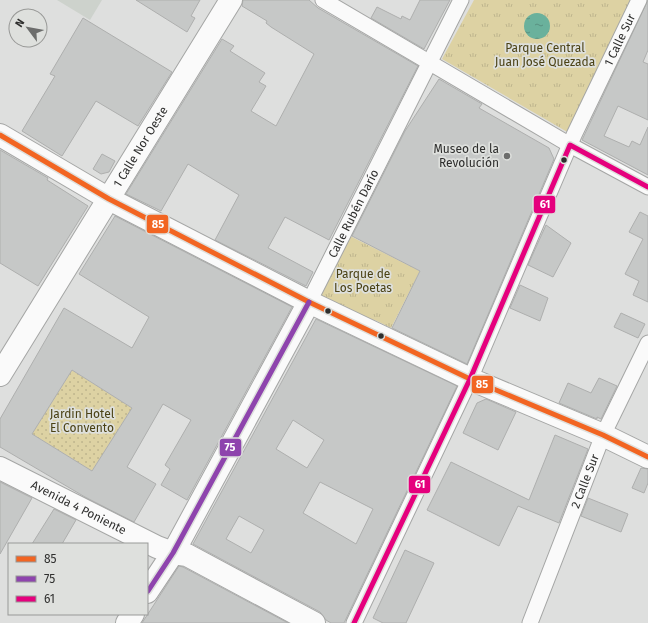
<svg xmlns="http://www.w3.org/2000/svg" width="648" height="623" font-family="'Fira Sans',sans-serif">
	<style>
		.built { fill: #cdd2cc }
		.grass { fill: url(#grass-dots) }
		.park { fill: url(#park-tufts) }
		.water { fill: url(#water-ripples) }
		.building { fill: #c6c8c7; stroke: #aeafae; fill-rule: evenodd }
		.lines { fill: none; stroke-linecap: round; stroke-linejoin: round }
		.street-casing { stroke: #a5a6a5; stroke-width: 17 }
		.secondary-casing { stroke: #a5a6a5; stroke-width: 24 }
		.street { stroke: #fafafa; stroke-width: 15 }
		.secondary { stroke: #fafafa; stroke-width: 22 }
		.bus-1-casing { stroke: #dee0dd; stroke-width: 8 }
		.bus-2-casing { stroke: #dee0dd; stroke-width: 8 }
		.bus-3-casing { stroke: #dee0dd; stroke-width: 8 }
		.bus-1 { stroke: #f26522; stroke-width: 5 }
		.bus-2 { stroke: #8e44ad; stroke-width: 5 }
		.bus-3 { stroke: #e5007d; stroke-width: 5 }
		.poi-dot { fill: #6c6d6c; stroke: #dee0dd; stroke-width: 1.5 }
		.bus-dot { fill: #2f2f2e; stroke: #dee0dd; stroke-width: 1.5 }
		.labels { text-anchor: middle; stroke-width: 3.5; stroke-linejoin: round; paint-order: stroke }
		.street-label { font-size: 12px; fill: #2f2f2e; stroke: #dee0dd }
		.park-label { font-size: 12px; fill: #4b4215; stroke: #dee0dd }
		.poi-label { font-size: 12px; fill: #2f2f2e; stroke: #dee0dd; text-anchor: end }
		.line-badge { stroke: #dee0dd; stroke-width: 1.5 }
		.badge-label { font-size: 11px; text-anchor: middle; font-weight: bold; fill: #fff }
	</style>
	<defs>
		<pattern id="grass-dots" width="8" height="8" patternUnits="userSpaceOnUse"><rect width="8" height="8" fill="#ddd2a3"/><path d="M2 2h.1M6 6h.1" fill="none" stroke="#beb58d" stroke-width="1.8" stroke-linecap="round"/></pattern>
		<pattern id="park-tufts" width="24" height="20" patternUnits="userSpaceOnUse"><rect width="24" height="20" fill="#ddd2a3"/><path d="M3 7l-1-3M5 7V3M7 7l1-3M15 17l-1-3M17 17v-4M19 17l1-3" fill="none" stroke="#beb58d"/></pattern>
		<pattern id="water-ripples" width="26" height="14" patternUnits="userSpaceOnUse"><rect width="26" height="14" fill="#6ab19c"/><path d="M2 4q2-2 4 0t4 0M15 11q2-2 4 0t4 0" fill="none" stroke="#589080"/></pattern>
	</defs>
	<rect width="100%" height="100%" fill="#dedfde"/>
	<!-- built -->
	<path class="built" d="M 57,0 L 102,0 L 90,20 Z"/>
	<!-- grass -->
	<path class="grass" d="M 72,370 L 132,408 L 92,471 L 32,434 Z"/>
	<!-- park -->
	<g class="park">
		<path d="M 474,0 L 632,0 L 569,133 L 442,59 Z"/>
		<path d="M 348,235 L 420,271 L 391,328 L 377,321 L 317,302 Z"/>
	</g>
	<!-- water -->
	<circle class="water" cx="537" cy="26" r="13"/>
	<!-- building -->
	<g class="building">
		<path d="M 136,0 L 200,0 L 191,16 L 195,18 L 187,32 Z"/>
		<path d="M 243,0 L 309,0 L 318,8 L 418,66 L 329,240 L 285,217 L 268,248 L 313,272 L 306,286 L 215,240 L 239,195 L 188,164 L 161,211 L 126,194 L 222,39 L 234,46 L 230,51 L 265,73 L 259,82 L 266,86 L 251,111 L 276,126 L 314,54 L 271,27 L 266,23 L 267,21 L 242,6 Z"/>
		<path d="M 420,0 L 450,0 L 424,49 L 371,18 L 377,7 L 401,19 L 402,16 L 410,20 Z"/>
		<path d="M 648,0 L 648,50 L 643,62 L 648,64 L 648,120 L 618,106 L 604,136 L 629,147 L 632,141 L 640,145 L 648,127 L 648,175 L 582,140 Z"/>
		<path d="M 83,18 L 172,72 L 138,126 L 96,101 L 62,156 L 22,131 L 55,76 L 50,74 Z"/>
		<path d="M 439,79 L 482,104 L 479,108 L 549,148 L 554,159 L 467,364 L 392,328 L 420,271 L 352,236 L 405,131 Z"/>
		<path d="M 0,150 L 48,178 L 47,180 L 88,206 L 38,286 L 0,263 Z"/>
		<path d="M 102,154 L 115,161 L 109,172 L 101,174 L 93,169 Z"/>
		<path d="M 640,212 L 648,216 L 648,302 L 633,295 L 639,281 L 625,274 L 643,239 L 629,232 Z"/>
		<path d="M 115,216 L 292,307 L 187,500 L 161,485 L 170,469 L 165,465 L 191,420 L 163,404 L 127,467 L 156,484 L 134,522 L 85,497 L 0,447 L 0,419 L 64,308 L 132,348 L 149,317 L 79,274 ZM 72,370 L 132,408 L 92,471 L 32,434 Z"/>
		<path d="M 546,225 L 571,243 L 553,277 L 528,265 Z"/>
		<path d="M 520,285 L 548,298 L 540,321 L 510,308 Z"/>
		<path d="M 621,313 L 645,324 L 638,338 L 614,327 Z"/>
		<path d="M 316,319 L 457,386 L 344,623 L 331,623 L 326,620 L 320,612 L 193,544 ZM 293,420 L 324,440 L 307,468 L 276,449 ZM 320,482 L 373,509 L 356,544 L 303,513 ZM 239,516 L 264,530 L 251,553 L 226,539 Z"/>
		<path d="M 599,378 L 617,386 L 601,419 L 597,417 L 597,419 L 559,403 L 568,383 L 591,393 Z"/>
		<path d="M 486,399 L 516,412 L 498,450 L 463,433 L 477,403 Z"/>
		<path d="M 555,435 L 588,449 L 559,523 L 518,506 L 499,546 L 427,510 L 451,462 L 529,500 Z"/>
		<path d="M 641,468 L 648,469 L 648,483 L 644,493 L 632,488 Z"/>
		<path d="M 0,482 L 32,498 L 0,554 Z"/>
		<path d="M 588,498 L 628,514 L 621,532 L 581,516 Z"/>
		<path d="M 54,509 L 76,520 L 62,544 L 32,544 Z"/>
		<path d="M 405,550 L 434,563 L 406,623 L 383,623 L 373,618 Z"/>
		<path d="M 179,566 L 183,567 L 288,623 L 142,623 Z"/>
	</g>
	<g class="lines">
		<!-- street casing -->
		<g class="street-casing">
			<g id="street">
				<path d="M 323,0 L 570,145 L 648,187"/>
				<path id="s1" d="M 309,302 L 461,0"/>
				<path id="s2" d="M 354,623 L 470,379 L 574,135 L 639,0"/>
				<path id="s3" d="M 530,623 L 603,435 L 648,343"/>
			</g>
		</g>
		<!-- secondary casing -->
		<g class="secondary-casing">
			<g id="secondary">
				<path d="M 0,135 L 109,199 L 309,302 L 470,379 L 603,435 L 648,457"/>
				<path id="s4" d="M 0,375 L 231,0"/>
				<path id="s5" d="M 0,468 L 157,547 L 173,553 L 187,555 L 314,623"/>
				<path d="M 147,592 L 173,553 L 309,302"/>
				<path d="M 127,623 L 133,614"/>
			</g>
		</g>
		<!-- street -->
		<use href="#street" class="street"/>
		<!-- secondary -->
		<use href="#secondary" class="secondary"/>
		<!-- bus-1 casing -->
		<g class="bus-1-casing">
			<path id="bus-1" d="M 0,135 L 109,199 L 309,302 L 470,379 L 603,435 L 648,457"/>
		</g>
		<!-- bus-2 casing -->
		<g class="bus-2-casing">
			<path id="bus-2" d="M 148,591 L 173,553 L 309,302"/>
		</g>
		<!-- bus-3 casing -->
		<g class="bus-3-casing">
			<path id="bus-3" d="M 354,623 L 470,379 L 570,145 L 648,187"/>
		</g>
		<!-- bus-1 -->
		<use href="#bus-1" class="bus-1"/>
		<!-- bus-2 -->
		<use href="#bus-2" class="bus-2"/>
		<!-- bus-3 -->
		<use href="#bus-3" class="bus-3"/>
	</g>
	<!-- markers -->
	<circle class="poi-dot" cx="507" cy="156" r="4"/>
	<g class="bus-dot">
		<circle cx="564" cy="160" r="3.5"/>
		<circle cx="328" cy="311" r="3.5"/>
		<circle cx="381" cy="336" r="3.5"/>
	</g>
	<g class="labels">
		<!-- street labels -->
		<g class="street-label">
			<text dy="4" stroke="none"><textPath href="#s2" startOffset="641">1 Calle Sur</textPath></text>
			<text dy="4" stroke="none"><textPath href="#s4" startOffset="268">1 Calle Nor Oeste</textPath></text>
			<text dy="4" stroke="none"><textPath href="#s1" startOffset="99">Calle Rubén Darío</textPath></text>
			<text dy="4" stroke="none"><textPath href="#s3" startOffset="152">2 Calle Sur</textPath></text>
			<text dy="4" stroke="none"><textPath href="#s5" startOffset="88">Avenida 4 Poniente</textPath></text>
		</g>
		<!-- park labels -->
		<g class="park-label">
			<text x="545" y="52">Parque Central<tspan x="545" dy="14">Juan José Quezada</tspan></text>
			<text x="363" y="278">Parque de<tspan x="363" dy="14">Los Poetas</tspan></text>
			<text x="82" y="418">Jardin Hotel<tspan x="82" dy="14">El Convento</tspan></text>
		</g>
		<!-- poi labels -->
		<g class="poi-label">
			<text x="499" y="153">Museo de la<tspan x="499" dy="14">Revolución</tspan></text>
		</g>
	</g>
	<g class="line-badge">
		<rect x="533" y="195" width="23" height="19" rx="4" fill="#e5007d"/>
		<rect x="146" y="214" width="23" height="20" rx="4" fill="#f26522"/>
		<rect x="471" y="375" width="23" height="19" rx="4" fill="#f26522"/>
		<rect x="219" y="438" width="23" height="19" rx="4" fill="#8e44ad"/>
		<rect x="408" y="475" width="23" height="19" rx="4" fill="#e5007d"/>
	</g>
	<g class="badge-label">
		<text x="545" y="208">61</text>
		<text x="158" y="228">85</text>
		<text x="482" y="388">85</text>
		<text x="230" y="451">75</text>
		<text x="420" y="488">61</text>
	</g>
	<!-- legend -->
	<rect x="8" y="543" width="140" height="72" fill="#dee0dd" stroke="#989997"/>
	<rect x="16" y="556" width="20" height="6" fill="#f26522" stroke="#989997"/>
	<text x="44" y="563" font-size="12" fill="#2f2f2e">85</text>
	<rect x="16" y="576" width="20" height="6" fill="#8e44ad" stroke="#989997"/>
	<text x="44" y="583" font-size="12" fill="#2f2f2e">75</text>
	<rect x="16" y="596" width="20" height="6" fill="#e5007d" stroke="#989997"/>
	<text x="44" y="603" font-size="12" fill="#2f2f2e">61</text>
	<!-- north arrow -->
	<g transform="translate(28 28) rotate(302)"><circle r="19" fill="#dee0dd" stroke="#989997"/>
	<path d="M0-3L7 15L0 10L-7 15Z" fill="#6c6d6c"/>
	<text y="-6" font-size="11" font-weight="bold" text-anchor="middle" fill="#2f2f2e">N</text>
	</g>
</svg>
